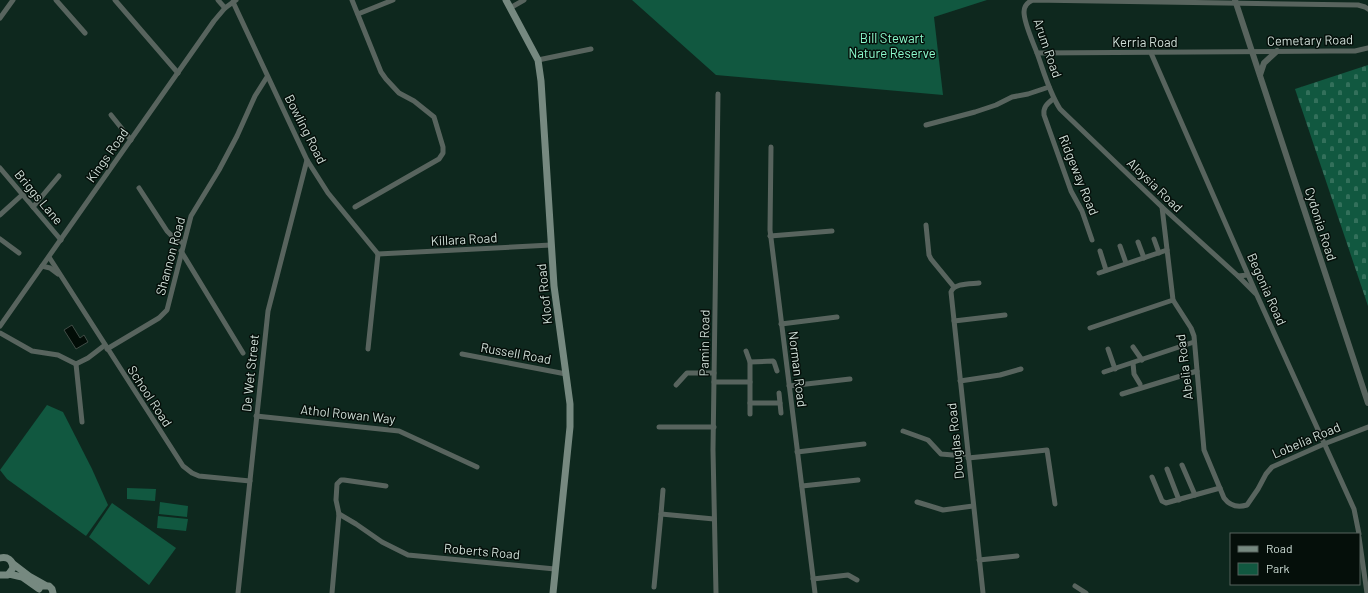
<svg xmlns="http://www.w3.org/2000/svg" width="1368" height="593" font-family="Barlow,sans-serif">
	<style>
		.cemetery { fill: url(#cemetery-stones) }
		.green { fill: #115840 }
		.water { fill: #020d07; stroke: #404c46 }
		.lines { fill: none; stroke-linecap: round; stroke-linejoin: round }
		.minor { stroke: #58645e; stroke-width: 5 }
		.tertiary { stroke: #58645e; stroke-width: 6 }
		.secondary { stroke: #768980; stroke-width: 7 }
		.labels { text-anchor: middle; stroke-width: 3; stroke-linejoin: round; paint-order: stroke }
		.park-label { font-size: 13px; fill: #8cfbcd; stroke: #050f0a }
		.street-label { font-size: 13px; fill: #d0dfd8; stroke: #050f0a }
	</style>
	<defs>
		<pattern id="cemetery-stones" width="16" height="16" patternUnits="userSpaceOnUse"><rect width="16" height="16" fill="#115840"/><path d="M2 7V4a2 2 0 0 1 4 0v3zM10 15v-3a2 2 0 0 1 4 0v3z" fill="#33705b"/></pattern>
	</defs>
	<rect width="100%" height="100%" fill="#0e281e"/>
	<!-- cemetery -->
	<path class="cemetery" d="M 1368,65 L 1368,306 L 1295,89 Z"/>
	<!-- green -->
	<g class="green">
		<path d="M 632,0 L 987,0 L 934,17 L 943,95 L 716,75 Z"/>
		<path d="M 47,405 L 63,412 L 92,469 L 108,505 L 86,536 L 7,479 L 0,470 Z"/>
		<path d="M 127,488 L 156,489 L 155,501 L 127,499 Z"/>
		<path d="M 160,502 L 188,506 L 187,517 L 159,514 Z"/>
		<path d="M 112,503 L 176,548 L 149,585 L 89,537 Z"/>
		<path d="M 158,516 L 188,519 L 186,531 L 157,528 Z"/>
	</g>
	<!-- water -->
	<path class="water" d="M 72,325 L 80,338 L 84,335 L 88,342 L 76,349 L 64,330 Z"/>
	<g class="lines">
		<!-- minor -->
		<g class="minor">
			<path d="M 56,0 L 85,33"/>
			<path d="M 115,0 L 178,73"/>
			<path d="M 218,0 L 225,8"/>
			<path d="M 352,0 L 381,72 L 386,79 L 399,93 L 414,101 L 434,117 L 443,147 L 443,153 L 439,159 L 355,207"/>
			<path d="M 233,2 L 307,160 L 328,193 L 378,254"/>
			<path d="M 510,8 L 524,0"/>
			<path d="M 358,14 L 393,0"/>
			<path d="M 0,18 L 13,0"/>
			<path d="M 1037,53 L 1331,51 L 1355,51 L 1368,48"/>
			<path d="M 1151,53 L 1256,293 L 1354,509 L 1359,534"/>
			<path d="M 538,60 L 591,49"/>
			<path d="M 1053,99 C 1047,104 1043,107 1044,115 L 1071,191 L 1082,211 L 1092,240"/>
			<path d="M 111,115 L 131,140"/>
			<path d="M 926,125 L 975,112 L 996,105 L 1012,97 L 1028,94 L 1049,87"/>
			<path d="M 771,147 L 770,230 L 815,593"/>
			<path d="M 0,168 L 61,240"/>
			<path d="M 139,188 L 167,231 L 174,238 L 183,243"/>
			<path d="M 33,207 L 59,176"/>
			<path d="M 1162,207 L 1173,300 L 1191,328 L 1194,336 L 1204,450 L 1224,498 C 1230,506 1237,508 1247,505 L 1258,489 L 1266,474 L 1272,467 L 1324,444 L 1368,427"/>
			<path d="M 0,215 L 23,194"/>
			<path d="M 926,225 L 929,255 L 931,259 L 954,287"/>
			<path d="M 770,236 L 832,231"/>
			<path d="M 0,239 L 19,253"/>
			<path d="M 1154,239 L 1159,253"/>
			<path d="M 1138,242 L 1144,258"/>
			<path d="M 1120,246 L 1126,263"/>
			<path d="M 181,251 L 243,353"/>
			<path d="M 1100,251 L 1106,270"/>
			<path d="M 378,254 L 551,245"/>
			<path d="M 49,257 L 183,466 L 192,473 L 199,476 L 250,481"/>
			<path d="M 42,266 L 50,268 L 58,274"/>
			<path d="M 1099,273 L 1167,250"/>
			<path d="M 1248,275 L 1238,276 L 1162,207 L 1060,109 C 1049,92 1044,72 1037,53 C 1033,42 1024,23 1024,12 C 1024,5 1028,2 1033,0 L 1358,5 L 1365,7 L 1368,9"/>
			<path d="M 1238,276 L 1255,293"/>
			<path d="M 979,283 C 970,284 954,283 951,292 L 983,593"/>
			<path d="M 954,321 L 1005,315"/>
			<path d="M 781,324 L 837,317"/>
			<path d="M 0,326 L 214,21 L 225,8 L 236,0"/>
			<path d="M 1090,328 L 1173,300"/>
			<path d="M 0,333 L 32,351 L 58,355 L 76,364 L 88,358 L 105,345"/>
			<path d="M 1133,347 L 1142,360"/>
			<path d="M 107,349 L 159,318 L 167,310 L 191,216 L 219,170 L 237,136 L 255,96 L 267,77"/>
			<path d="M 368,349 L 378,254"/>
			<path d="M 1108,349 L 1115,369"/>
			<path d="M 462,354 L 566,374"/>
			<path d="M 750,362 L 773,361 L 774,362 L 777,371"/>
			<path d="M 1133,363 L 1134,374 L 1140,384"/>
			<path d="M 76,364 L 82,422"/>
			<path d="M 1104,372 L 1194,342"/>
			<path d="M 960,381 L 1000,375 L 1021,369"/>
			<path d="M 714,382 L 750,382 L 750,362 L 746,351"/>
			<path d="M 750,382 L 750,414"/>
			<path d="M 676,385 L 687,373 L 714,373"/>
			<path d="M 789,386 L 850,379"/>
			<path d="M 1122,394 L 1197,371"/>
			<path d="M 750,403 L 780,403 L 779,393"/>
			<path d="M 780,403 L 781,413"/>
			<path d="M 256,416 L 399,431 L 477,467"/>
			<path d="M 659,427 L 714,427"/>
			<path d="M 903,431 L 928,440 L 941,454 L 953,455 L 968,454"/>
			<path d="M 797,452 L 864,444"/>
			<path d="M 968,458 L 1047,450 L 1055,504"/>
			<path d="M 1182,465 L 1195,495"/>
			<path d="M 1167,469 L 1179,500"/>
			<path d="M 1152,477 L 1162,501 L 1166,503 L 1220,488"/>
			<path d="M 802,486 L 858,480"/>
			<path d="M 917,502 L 943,510 L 973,506"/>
			<path d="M 339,514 L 356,524 L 382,542 L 408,555 L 555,569"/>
			<path d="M 661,514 L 663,490"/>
			<path d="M 1359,537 L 1367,593"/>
			<path d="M 979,560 L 1017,556"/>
			<path d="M 813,579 L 848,575 L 857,580"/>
			<path d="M 1075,586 L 1086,593"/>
			<path d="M 654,587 L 661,514 L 714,519"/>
			<path d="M 238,593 L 268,311 L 307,160"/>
			<path d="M 332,593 L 339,514 L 336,500 L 337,484 L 341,480 L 344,480 L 386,486"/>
			<path d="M 716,593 L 713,450 L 718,94"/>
		</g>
		<!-- tertiary -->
		<g class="tertiary">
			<path d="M 1235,0 L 1368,403"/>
			<path d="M 1260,75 L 1264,63 L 1277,51"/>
		</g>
		<!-- secondary -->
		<g class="secondary">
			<path d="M 506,0 L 538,60 L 541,81 L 554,286 L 570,404 L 570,427 L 553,593"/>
			<path d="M 0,558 C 7,556 13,560 13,568 L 8,575 L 0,575"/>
			<path d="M 12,563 L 29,576 L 45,585"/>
			<path d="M 9,574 L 22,577 L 39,589"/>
			<path d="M 42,586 L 49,586 L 52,589 L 53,593"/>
		</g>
	</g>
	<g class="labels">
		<!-- park labels -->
		<g class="park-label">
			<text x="892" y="43">Bill Stewart<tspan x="892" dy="15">Nature Reserve</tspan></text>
		</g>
		<!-- street labels -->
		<g class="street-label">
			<text transform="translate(1310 40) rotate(-1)" y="5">Cemetary Road</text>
			<text x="1145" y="47">Kerria Road</text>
			<text transform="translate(1048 48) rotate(71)" y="5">Arum Road</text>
			<text transform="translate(306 129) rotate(63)" y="5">Bowling Road</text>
			<text transform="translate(107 155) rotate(-55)" y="5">Kings Road</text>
			<text transform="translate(1079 175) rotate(68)" y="5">Ridgeway Road</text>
			<text transform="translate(1155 185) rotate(44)" y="5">Aloysia Road</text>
			<text transform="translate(39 197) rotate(50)" y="5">Briggs Lane</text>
			<text transform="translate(1321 224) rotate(72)" y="5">Cydonia Road</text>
			<text transform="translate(464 239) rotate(-3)" y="5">Killara Road</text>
			<text transform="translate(170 256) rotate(-75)" y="5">Shannon Road</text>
			<text transform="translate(1267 289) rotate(66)" y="5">Begonia Road</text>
			<text transform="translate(544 294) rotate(-96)" y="5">Kloof Road</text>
			<text transform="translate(704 343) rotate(-89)" y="5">Pamin Road</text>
			<text transform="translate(516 353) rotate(10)" y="5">Russell Road</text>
			<text transform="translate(1184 367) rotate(-97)" y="5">Abelia Road</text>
			<text transform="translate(798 369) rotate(83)" y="5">Norman Road</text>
			<text transform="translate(250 373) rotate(-84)" y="5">De Wet Street</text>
			<text transform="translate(150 396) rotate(57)" y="5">School Road</text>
			<text transform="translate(348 414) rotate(6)" y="5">Athol Rowan Way</text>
			<text transform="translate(1306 440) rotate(-23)" y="5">Lobelia Road</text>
			<text transform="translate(955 441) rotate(-96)" y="5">Douglas Road</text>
			<text transform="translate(482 551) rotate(5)" y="5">Roberts Road</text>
		</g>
	</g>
	<!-- legend -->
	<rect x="1230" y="533" width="130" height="52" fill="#050f0a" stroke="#56625c"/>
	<rect x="1238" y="546" width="20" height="6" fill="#768980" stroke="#56625c"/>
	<text x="1266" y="553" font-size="12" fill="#d0dfd8">Road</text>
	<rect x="1238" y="563" width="20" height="12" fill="#115840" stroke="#56625c"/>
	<text x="1266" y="573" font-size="12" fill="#d0dfd8">Park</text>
</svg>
